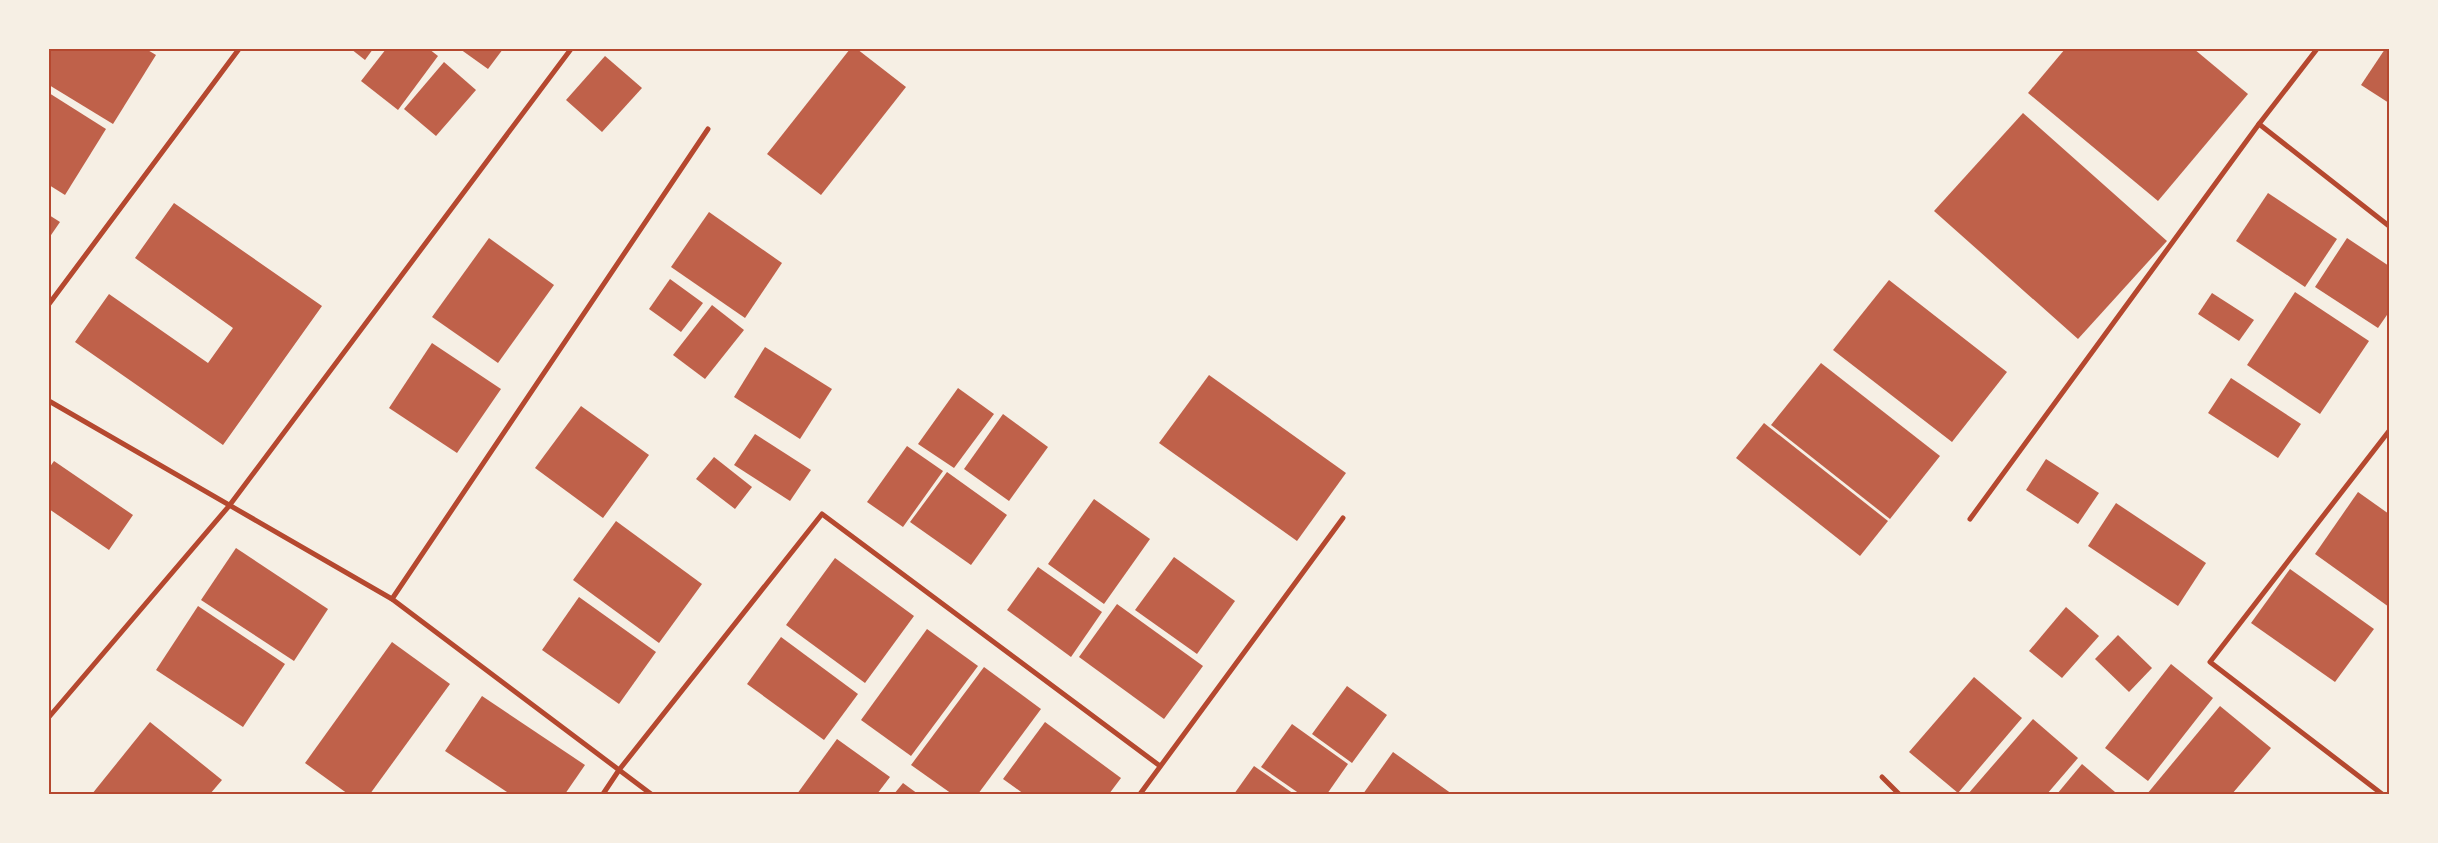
<svg xmlns="http://www.w3.org/2000/svg" width="2438" height="843" font-family="'IBM Plex Sans',sans-serif">
	<style>
		.building { fill: #bf614a }
		.lines { fill: none; stroke-linecap: round; stroke-linejoin: round }
		.minor { stroke: #b5482f; stroke-width: 5 }
		.neatline { fill: none; stroke: #b5482f; stroke-width: 2 }
	</style>
	<rect width="100%" height="100%" fill="#f6efe4"/>
	<!-- building -->
	<g class="building">
		<path d="M 49,49 L 146,49 L 156,55 L 113,124 L 49,85 Z"/>
		<path d="M 351,49 L 373,49 L 365,60 Z"/>
		<path d="M 386,49 L 429,49 L 438,56 L 398,110 L 361,81 Z"/>
		<path d="M 460,49 L 503,49 L 488,69 Z"/>
		<path d="M 850,49 L 857,49 L 906,87 L 821,195 L 767,154 Z"/>
		<path d="M 2065,49 L 2194,49 L 2248,94 L 2158,201 L 2028,93 Z"/>
		<path d="M 2385,49 L 2389,49 L 2389,103 L 2361,85 Z"/>
		<path d="M 605,56 L 642,88 L 602,132 L 566,100 Z"/>
		<path d="M 444,62 L 476,90 L 436,136 L 404,109 Z"/>
		<path d="M 49,93 L 106,129 L 65,195 L 49,185 Z"/>
		<path d="M 2023,113 L 2167,241 L 2078,339 L 1934,211 Z"/>
		<path d="M 2268,193 L 2337,239 L 2305,287 L 2236,241 Z"/>
		<path d="M 174,203 L 322,306 L 223,445 L 75,342 L 109,294 L 208,363 L 233,328 L 135,258 Z"/>
		<path d="M 709,212 L 782,263 L 745,318 L 671,267 Z"/>
		<path d="M 49,215 L 60,222 L 49,238 Z"/>
		<path d="M 489,238 L 554,285 L 498,363 L 432,317 Z"/>
		<path d="M 2347,238 L 2389,266 L 2389,312 L 2378,328 L 2315,287 Z"/>
		<path d="M 670,279 L 703,303 L 681,332 L 649,309 Z"/>
		<path d="M 1889,280 L 2007,372 L 1952,442 L 1833,350 Z"/>
		<path d="M 2295,292 L 2369,341 L 2320,414 L 2247,365 Z"/>
		<path d="M 2212,293 L 2254,320 L 2239,341 L 2198,314 Z"/>
		<path d="M 712,305 L 744,330 L 705,379 L 673,355 Z"/>
		<path d="M 432,343 L 501,389 L 457,453 L 389,408 Z"/>
		<path d="M 765,347 L 832,389 L 800,439 L 734,397 Z"/>
		<path d="M 1821,363 L 1940,456 L 1890,519 L 1771,425 Z"/>
		<path d="M 1209,375 L 1346,473 L 1297,541 L 1159,443 Z"/>
		<path d="M 2231,378 L 2301,424 L 2278,458 L 2208,413 Z"/>
		<path d="M 958,388 L 994,414 L 954,468 L 918,444 Z"/>
		<path d="M 581,406 L 649,455 L 603,518 L 535,468 Z"/>
		<path d="M 1003,414 L 1048,447 L 1009,501 L 964,469 Z"/>
		<path d="M 1764,423 L 1888,521 L 1860,556 L 1736,458 Z"/>
		<path d="M 755,434 L 811,470 L 790,501 L 734,465 Z"/>
		<path d="M 907,446 L 943,471 L 903,527 L 867,502 Z"/>
		<path d="M 714,457 L 752,487 L 735,509 L 696,479 Z"/>
		<path d="M 2046,459 L 2099,493 L 2078,524 L 2026,490 Z"/>
		<path d="M 54,461 L 133,515 L 109,550 L 49,509 L 49,468 Z"/>
		<path d="M 947,472 L 1007,515 L 971,565 L 910,522 Z"/>
		<path d="M 2358,492 L 2389,514 L 2389,607 L 2315,554 Z"/>
		<path d="M 1094,499 L 1150,539 L 1104,604 L 1048,564 Z"/>
		<path d="M 2116,503 L 2206,563 L 2178,606 L 2088,546 Z"/>
		<path d="M 616,521 L 702,584 L 659,643 L 573,580 Z"/>
		<path d="M 236,548 L 328,609 L 294,661 L 201,600 Z"/>
		<path d="M 1174,557 L 1235,601 L 1197,654 L 1135,610 Z"/>
		<path d="M 835,558 L 914,616 L 865,683 L 786,625 Z"/>
		<path d="M 1038,567 L 1102,612 L 1071,657 L 1007,610 Z"/>
		<path d="M 2290,569 L 2374,629 L 2335,682 L 2251,623 Z"/>
		<path d="M 579,597 L 656,652 L 619,704 L 542,650 Z"/>
		<path d="M 1117,604 L 1203,666 L 1164,719 L 1079,657 Z"/>
		<path d="M 198,606 L 285,664 L 243,727 L 156,670 Z"/>
		<path d="M 2066,607 L 2099,636 L 2062,678 L 2029,651 Z"/>
		<path d="M 927,629 L 978,666 L 911,756 L 861,720 Z"/>
		<path d="M 2118,635 L 2152,668 L 2129,692 L 2095,659 Z"/>
		<path d="M 781,637 L 858,694 L 824,740 L 747,684 Z"/>
		<path d="M 392,642 L 450,684 L 370,794 L 348,794 L 305,763 Z"/>
		<path d="M 2171,664 L 2213,698 L 2148,781 L 2105,748 Z"/>
		<path d="M 984,667 L 1041,709 L 978,794 L 952,794 L 911,765 Z"/>
		<path d="M 1974,677 L 2022,718 L 1958,793 L 1909,752 Z"/>
		<path d="M 1347,686 L 1387,715 L 1352,763 L 1312,734 Z"/>
		<path d="M 482,696 L 585,765 L 565,794 L 510,794 L 445,751 Z"/>
		<path d="M 2220,706 L 2271,748 L 2232,794 L 2147,794 Z"/>
		<path d="M 2033,719 L 2078,758 L 2047,794 L 1968,794 Z"/>
		<path d="M 150,722 L 222,780 L 210,794 L 92,794 Z"/>
		<path d="M 1045,722 L 1121,778 L 1109,794 L 1024,794 L 1003,779 Z"/>
		<path d="M 1292,724 L 1348,764 L 1327,794 L 1300,794 L 1261,767 Z"/>
		<path d="M 837,739 L 890,777 L 877,794 L 797,794 Z"/>
		<path d="M 1393,752 L 1452,794 L 1363,794 Z"/>
		<path d="M 2082,764 L 2115,792 L 2113,794 L 2057,794 Z"/>
		<path d="M 1254,766 L 1294,794 L 1234,794 Z"/>
		<path d="M 903,783 L 918,794 L 894,794 Z"/>
	</g>
	<g class="lines">
		<!-- minor -->
		<g class="minor">
			<path d="M 2259,124 L 2389,226"/>
			<path d="M 49,304 L 239,49"/>
			<path d="M 49,401 L 392,599 L 651,794"/>
			<path d="M 1970,519 L 2259,124 L 2317,49"/>
			<path d="M 392,599 L 708,129"/>
			<path d="M 49,717 L 229,506 L 571,49"/>
			<path d="M 1882,777 L 1899,794"/>
			<path d="M 603,794 L 619,770 L 822,514 L 1160,766"/>
			<path d="M 1140,794 L 1343,518"/>
			<path d="M 2382,794 L 2210,662 L 2389,431"/>
		</g>
	</g>
	<!-- border -->
	<rect width="2438" height="843" fill="none" stroke="#f6efe4" stroke-width="100"/>
	<rect x="50" y="50" width="2338" height="743" class="neatline"/>
</svg>
